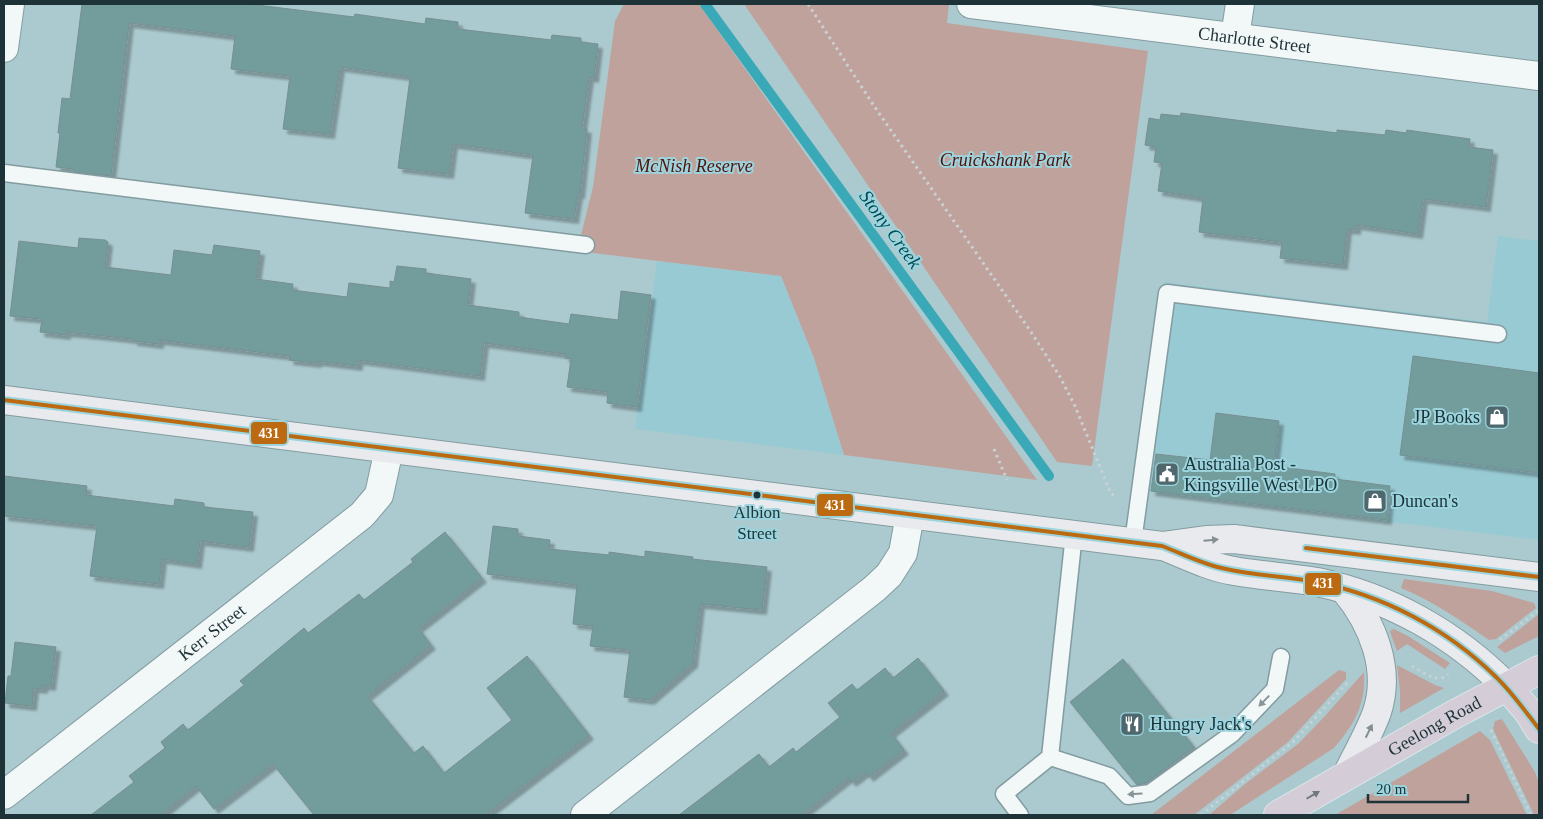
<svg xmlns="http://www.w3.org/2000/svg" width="1543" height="819" font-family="'Times New Roman',serif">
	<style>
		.built { fill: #98cad3 }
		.green { fill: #c0a29d }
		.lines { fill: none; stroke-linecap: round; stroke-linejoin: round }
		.stream { stroke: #39a8b7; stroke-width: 10 }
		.building { fill: #739c9d; stroke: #768f91; filter: url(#shadow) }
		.lane-casing { stroke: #839ca0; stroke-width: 19 }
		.street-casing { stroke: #839ca0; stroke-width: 30 }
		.secondary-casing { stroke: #839ca0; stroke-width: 30 }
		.highway-casing { stroke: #d9e7e9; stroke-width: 30 }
		.path { stroke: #c9d2d4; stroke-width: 3; stroke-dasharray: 2.5 4; stroke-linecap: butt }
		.lane { stroke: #f2f7f8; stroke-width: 16 }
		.street { stroke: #f2f7f8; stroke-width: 28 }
		.secondary { stroke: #e9eaee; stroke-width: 28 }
		.highway { stroke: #d4cdd8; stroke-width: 28 }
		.bus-1-casing { stroke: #9cd4de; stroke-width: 8 }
		.bus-1 { stroke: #bb6a11; stroke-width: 4 }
		.oneway { fill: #838e93 }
		.oneway2 { fill: #889598 }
		.oneway3 { fill: #6f7880 }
		.bus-dot { fill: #1d3338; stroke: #9cd4de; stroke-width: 2 }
		.labels { text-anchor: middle; stroke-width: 4; stroke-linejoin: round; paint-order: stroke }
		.bus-label { font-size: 17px; fill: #1d3338; stroke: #9cd4de }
		.street-label { font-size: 18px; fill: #1d3338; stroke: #9cd4de }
		.park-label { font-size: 18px; font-style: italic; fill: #541109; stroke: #9cd4de }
		.poi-label { font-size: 18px; fill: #1d3338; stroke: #9cd4de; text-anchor: start }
		.water-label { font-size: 19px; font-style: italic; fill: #004b56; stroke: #9cd4de }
		.line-badge { stroke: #9cd4de; stroke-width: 2 }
		.badge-label { font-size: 14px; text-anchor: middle; font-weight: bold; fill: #fff }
	</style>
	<defs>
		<filter id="shadow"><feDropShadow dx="4.5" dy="4.5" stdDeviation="1" flood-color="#0004"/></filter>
	</defs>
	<rect width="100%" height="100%" fill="#abcacf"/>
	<!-- built -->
	<g class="built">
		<path d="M 1498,236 L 1539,241 L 1539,540 L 1138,491 L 1164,282 L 1487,322 Z"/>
		<path d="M 657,261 L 781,276 L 814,358 L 844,455 L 635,429 Z"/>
	</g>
	<!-- green -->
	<g class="green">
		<path d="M 624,4 L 699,4 L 1037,480 L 844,455 L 814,358 L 781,276 L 577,251 L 593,187 L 615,21 Z"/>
		<path d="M 744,4 L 949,4 L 947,23 L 1148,51 L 1092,466 L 1057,462 Z"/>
		<path d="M 1404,579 L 1492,591 L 1534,603 L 1536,608 L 1496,639 L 1489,640 C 1460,620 1433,601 1401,588 Z"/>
		<path d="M 1539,614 L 1539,636 L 1505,653 L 1497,647 Z"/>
		<path d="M 1394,629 L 1408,636 L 1450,663 L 1445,669 L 1407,644 L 1397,651 L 1390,632 L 1391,630 Z"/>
		<path d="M 1397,665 L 1435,685 L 1444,688 L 1400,713 L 1400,691 Z"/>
		<path d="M 1339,670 L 1346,672 L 1346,679 L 1288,742 L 1194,815 L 1151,815 Z"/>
		<path d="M 1364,672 C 1366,704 1355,724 1334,748 L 1230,815 L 1209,815 L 1245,784 L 1298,744 L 1324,717 Z"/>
		<path d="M 1502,719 L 1535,772 L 1539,783 L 1539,815 L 1534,815 L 1493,729 L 1495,721 Z"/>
		<path d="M 1480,731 L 1490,740 L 1527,815 L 1335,815 Z"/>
	</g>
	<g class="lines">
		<!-- stream -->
		<path class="stream" d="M 705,4 L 1049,476"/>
	</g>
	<!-- building -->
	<g class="building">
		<path d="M 82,4 L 249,4 L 354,17 L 355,14 L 425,24 L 426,18 L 458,22 L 458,29 L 551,40 L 552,35 L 581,38 L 581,42 L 598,44 L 594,78 L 589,77 L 582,128 L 587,129 L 580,194 L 578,194 L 574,219 L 525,213 L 533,155 L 453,144 L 449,174 L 398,168 L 410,78 L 406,78 L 406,76 L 340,67 L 330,134 L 283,129 L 290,76 L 231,69 L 235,36 L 129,23 L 111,176 L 74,172 L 74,169 L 56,167 L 60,133 L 58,133 L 62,98 L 70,99 Z"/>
		<path d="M 1181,113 L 1337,133 L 1337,130 L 1385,135 L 1386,130 L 1406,133 L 1407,130 L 1470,139 L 1469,147 L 1493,150 L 1486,207 L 1423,199 L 1418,234 L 1356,225 L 1356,230 L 1347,229 L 1343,265 L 1280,258 L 1282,242 L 1199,232 L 1203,198 L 1158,191 L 1162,163 L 1154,162 L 1156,147 L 1145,145 L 1149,118 L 1160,120 L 1161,114 L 1180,116 Z"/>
		<path d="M 79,238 L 105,240 L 108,242 L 105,267 L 171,275 L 174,250 L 212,255 L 214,245 L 260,251 L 256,279 L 293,284 L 292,290 L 347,297 L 349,283 L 390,288 L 390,281 L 394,282 L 397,266 L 426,269 L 426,273 L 471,279 L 468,305 L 519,312 L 519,317 L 569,324 L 571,314 L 618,320 L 621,291 L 651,295 L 637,407 L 607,403 L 608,392 L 567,387 L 571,359 L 565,358 L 565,354 L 484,343 L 480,376 L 358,360 L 358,366 L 317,361 L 317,363 L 289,360 L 290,356 L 159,340 L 159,344 L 133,341 L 133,339 L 66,332 L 66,335 L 40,332 L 42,319 L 10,316 L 19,241 L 78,248 Z"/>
		<path d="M 1413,356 L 1539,373 L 1539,473 L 1400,455 Z"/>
		<path d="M 1216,413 L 1279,421 L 1274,466 L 1335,474 L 1335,479 L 1390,486 L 1387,520 L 1151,491 L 1156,454 L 1210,460 Z"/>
		<path d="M 4,476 L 87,486 L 86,495 L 174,506 L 175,499 L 204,503 L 204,507 L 253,512 L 249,547 L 200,541 L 197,564 L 162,559 L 159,584 L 90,576 L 97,526 L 4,516 Z"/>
		<path d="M 493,526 L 518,529 L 518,536 L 550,540 L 549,549 L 609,555 L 609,552 L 645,557 L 645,551 L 693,557 L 692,559 L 767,567 L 762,610 L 700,604 L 693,663 L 650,700 L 624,697 L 630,650 L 590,646 L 593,626 L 573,624 L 577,585 L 487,574 Z"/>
		<path d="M 445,532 L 482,578 L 418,628 L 431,645 L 367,696 L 414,753 L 423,746 L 444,773 L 512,720 L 487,688 L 527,656 L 589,735 L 485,815 L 314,815 L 273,764 L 214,809 L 196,786 L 160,815 L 91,815 L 134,782 L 129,776 L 165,748 L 161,742 L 183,724 L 188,730 L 244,685 L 240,681 L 304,628 L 308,633 L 359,594 L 364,600 L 413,562 L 411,559 Z"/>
		<path d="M 15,642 L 56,647 L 51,686 L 43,685 L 43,689 L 34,688 L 32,706 L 5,703 L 8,676 L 11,676 Z"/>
		<path d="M 918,658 L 944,691 L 891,733 L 904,750 L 869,777 L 865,772 L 852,782 L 848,778 L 801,815 L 679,815 L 759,754 L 769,767 L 793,748 L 796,752 L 840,717 L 828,703 L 852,684 L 857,690 L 885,668 L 893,678 Z"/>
		<path d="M 1123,659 L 1194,747 L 1146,783 L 1137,785 L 1070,702 Z"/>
	</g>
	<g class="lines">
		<!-- lane casing -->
		<g class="lane-casing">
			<g id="lane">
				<path d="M 4,173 L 586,245"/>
				<path d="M 1133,542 L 1167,293 L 1498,334"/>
				<path d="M 1050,757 L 1109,776 L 1128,796 L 1150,793 L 1232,734 L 1275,689 L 1281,657"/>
				<path d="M 1020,815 L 1004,794 L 1050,757 L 1074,534"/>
			</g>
		</g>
		<!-- street casing -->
		<g class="street-casing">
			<g id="street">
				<path id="s1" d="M 971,4 L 1539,76"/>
				<path d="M 1235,37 L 1240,4"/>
				<path d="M 4,48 L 10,4"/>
				<path id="s2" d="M 4,795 L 362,515 L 379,495 L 389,449"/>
				<path d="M 585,815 L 874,589 L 889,575 L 903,553 L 910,515"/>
			</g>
		</g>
		<!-- secondary casing -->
		<g class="secondary-casing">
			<g id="secondary">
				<path d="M 4,400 L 1162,546 L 1206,540 L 1234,539 L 1539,577"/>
				<path d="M 1166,547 C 1188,556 1210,567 1234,571 C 1261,576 1289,577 1317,582 C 1389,597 1455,634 1507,687"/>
				<path d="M 1345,590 C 1373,624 1391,669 1377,712 C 1369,734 1357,754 1347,775"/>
			</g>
		</g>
		<!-- highway casing -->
		<g class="highway-casing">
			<g id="highway">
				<path d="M 1507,687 L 1528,711 L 1539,729"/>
				<path id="s3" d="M 1278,815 L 1455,714 L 1539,670"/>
			</g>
		</g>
		<!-- path -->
		<g class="path">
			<path d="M 808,4 L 874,106 L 1029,329 L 1059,375 L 1075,406 L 1111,494 L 1115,495"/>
			<path d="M 994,449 L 1007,480"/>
			<path d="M 1500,640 L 1539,610"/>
			<path d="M 1412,666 C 1423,672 1438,685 1448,674"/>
			<path d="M 1491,730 L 1531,815"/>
			<path d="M 1201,815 L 1293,742 L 1350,680"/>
		</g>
		<!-- lane -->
		<use href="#lane" class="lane"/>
		<!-- street -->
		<use href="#street" class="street"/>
		<!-- secondary -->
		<use href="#secondary" class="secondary"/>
		<!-- highway -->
		<use href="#highway" class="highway"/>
		<!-- bus-1 casing -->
		<g class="bus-1-casing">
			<g id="bus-1">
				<path d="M 4,400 L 1162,546 C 1183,554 1204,565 1226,569 C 1256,576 1287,576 1316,582 C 1383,595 1447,629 1495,676 C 1512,692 1525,711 1539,729"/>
				<path d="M 1306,548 L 1539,577"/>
			</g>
		</g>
		<!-- bus-1 -->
		<use href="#bus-1" class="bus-1"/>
	</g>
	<!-- one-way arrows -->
	<defs><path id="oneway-solid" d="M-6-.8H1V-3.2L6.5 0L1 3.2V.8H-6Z" transform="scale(1.25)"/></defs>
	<g class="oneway">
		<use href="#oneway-solid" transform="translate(1211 540) rotate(-5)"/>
		<use href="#oneway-solid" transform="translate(1369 731) rotate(-64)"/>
	</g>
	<g class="oneway2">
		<use href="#oneway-solid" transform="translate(1264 701) rotate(134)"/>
		<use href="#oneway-solid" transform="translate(1135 794) rotate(176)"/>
	</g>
	<use class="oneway3" href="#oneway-solid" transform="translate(1313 795) rotate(-30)"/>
	<!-- icons -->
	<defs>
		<g id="shop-square" transform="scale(1.25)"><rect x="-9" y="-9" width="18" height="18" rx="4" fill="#4f686d" stroke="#9cd4de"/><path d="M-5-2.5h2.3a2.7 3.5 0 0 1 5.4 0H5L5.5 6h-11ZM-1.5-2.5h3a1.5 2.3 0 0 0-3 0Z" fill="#fff"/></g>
		<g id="civic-square" transform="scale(1.25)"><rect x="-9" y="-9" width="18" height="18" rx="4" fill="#4f686d" stroke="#9cd4de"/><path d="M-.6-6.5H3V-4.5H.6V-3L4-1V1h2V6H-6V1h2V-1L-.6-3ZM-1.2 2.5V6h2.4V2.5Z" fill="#fff"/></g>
		<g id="restaurant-square" transform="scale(1.25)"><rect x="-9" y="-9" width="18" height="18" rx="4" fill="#4f686d" stroke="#9cd4de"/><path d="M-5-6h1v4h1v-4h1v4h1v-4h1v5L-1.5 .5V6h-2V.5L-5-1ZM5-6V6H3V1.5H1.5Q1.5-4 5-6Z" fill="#fff"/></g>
	</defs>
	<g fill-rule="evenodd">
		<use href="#shop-square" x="1497" y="417"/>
		<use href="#civic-square" x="1167" y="474"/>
		<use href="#shop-square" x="1375" y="501"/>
		<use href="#restaurant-square" x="1132" y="724"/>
	</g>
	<!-- markers -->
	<circle class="bus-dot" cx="757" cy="495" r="4.5"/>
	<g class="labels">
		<!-- bus labels -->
		<g class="bus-label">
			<text x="757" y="518">Albion<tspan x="757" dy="21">Street</tspan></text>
		</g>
		<!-- street labels -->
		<g class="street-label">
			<text dy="6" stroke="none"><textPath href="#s1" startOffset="286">Charlotte Street</textPath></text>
			<text dy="6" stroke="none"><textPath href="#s2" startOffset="264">Kerr Street</textPath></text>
			<text dy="6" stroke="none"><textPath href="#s3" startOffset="180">Geelong Road</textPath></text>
		</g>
		<!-- park labels -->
		<g class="park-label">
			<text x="1005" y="166">Cruickshank Park</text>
			<text x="694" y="172">McNish Reserve</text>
		</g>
		<!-- poi labels -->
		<g class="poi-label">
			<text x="1480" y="423" text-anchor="end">JP Books</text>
			<text x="1184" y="470">Australia Post -<tspan x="1184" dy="21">Kingsville West LPO</tspan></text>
			<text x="1392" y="507">Duncan's</text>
			<text x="1150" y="730">Hungry Jack's</text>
		</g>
		<!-- water labels -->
		<g class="water-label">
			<text transform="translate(891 229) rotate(54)" y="7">Stony Creek</text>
		</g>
	</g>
	<g class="line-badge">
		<rect x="250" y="421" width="38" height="24" rx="5" fill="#bb6a11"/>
		<rect x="816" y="493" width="38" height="24" rx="5" fill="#bb6a11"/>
		<rect x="1304" y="572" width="38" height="24" rx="5" fill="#bb6a11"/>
	</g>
	<g class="badge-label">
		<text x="269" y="438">431</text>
		<text x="835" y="510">431</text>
		<text x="1323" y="588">431</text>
	</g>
	<!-- border -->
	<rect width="1543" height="819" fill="none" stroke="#1d3338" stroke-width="10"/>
	<!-- scale -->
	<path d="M1368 794v8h100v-8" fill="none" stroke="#1d3338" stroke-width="2.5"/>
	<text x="1376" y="794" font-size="15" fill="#1d3338" stroke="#9cd4de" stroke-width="4" paint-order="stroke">20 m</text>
</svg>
